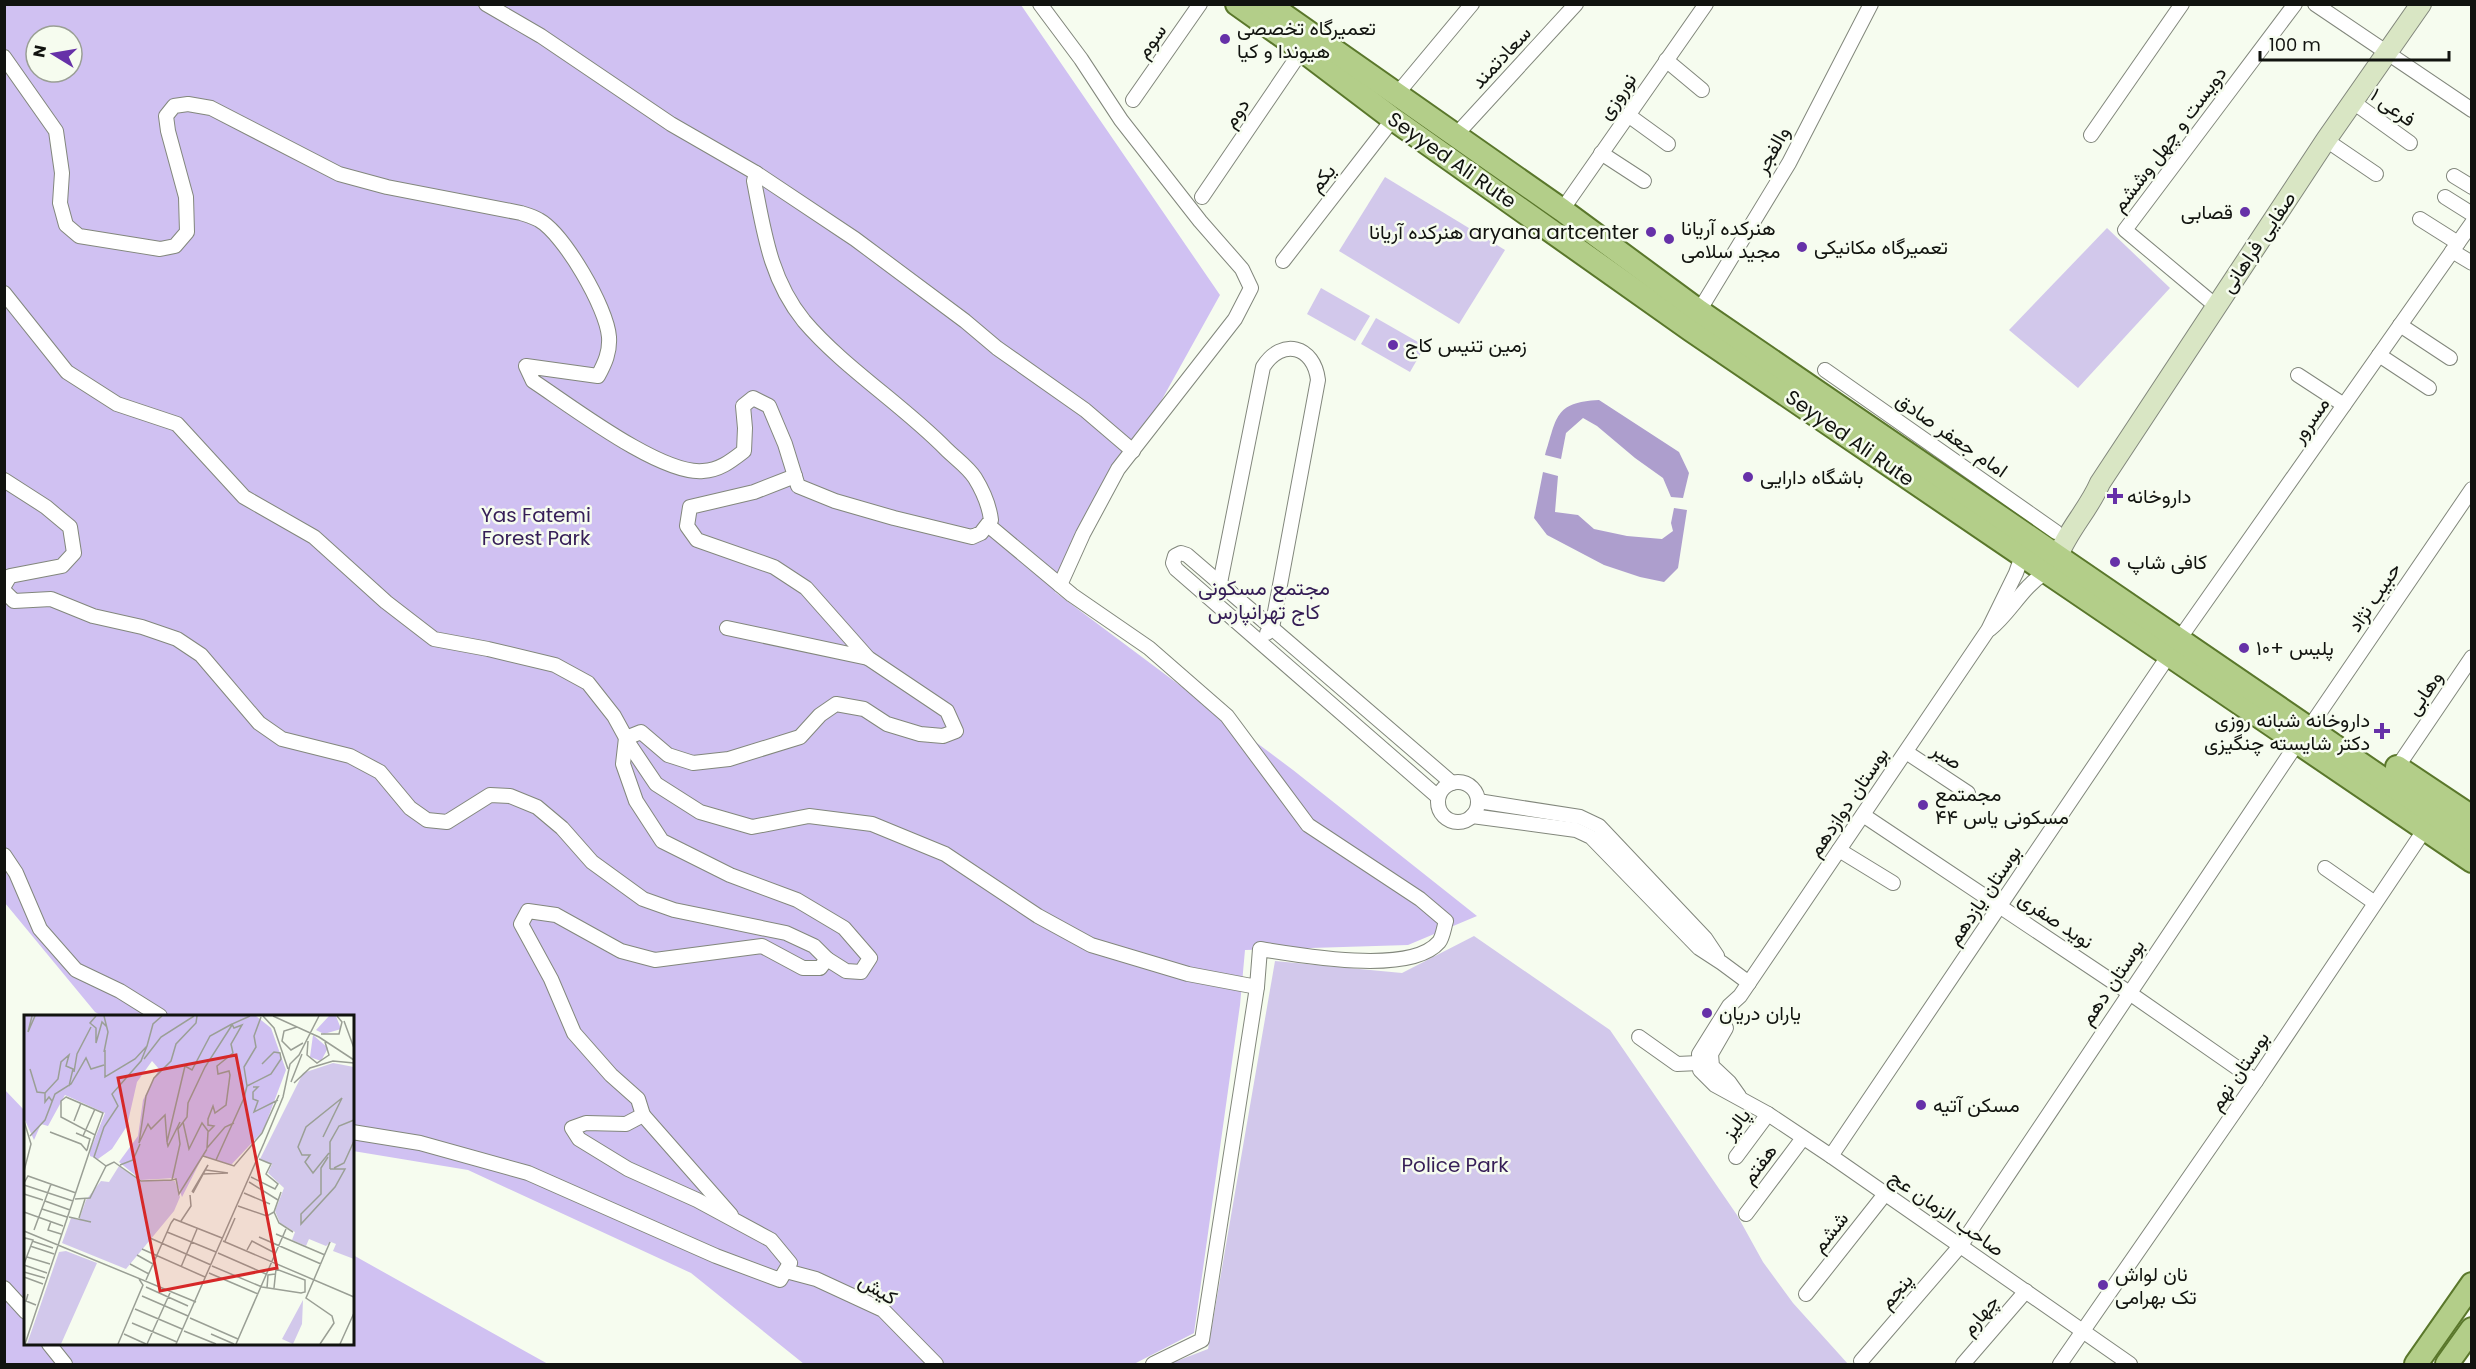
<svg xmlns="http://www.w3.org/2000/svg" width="2476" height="1369" font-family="Poppins,Vazirmatn,sans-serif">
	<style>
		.green { fill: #d2c8eb }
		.forest { fill: #d0c1f2; fill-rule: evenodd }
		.water { fill: #ad9ecd }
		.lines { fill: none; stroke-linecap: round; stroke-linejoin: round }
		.minor-casing { stroke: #82877c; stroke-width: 16 }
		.secondary-casing { stroke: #82877c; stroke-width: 22 }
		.primary-casing { stroke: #5a772b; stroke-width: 26 }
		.minor { stroke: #fff; stroke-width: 14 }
		.secondary { stroke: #d9e6c4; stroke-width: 20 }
		.primary { stroke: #b3ce89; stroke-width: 22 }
		.poi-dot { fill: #6631a8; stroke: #f6fcef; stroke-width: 2 }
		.labels { text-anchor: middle; stroke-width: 5; stroke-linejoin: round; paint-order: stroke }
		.poi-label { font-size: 20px; fill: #11130f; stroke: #f6fcef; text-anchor: start }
		.street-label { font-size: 20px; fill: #11130f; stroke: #f6fcef }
		.park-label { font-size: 20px; fill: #361e57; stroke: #f6fcef }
		.neighbourhood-label { font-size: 21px; fill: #331b54; stroke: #f6fcef }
		.inset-road { fill: none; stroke: #9a9f95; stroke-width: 1.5 }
		.view { fill: #d62828; fill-opacity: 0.15; stroke: #d62828; stroke-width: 3 }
		.inset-edge { fill: none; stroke: #11130f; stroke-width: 3 }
	</style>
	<rect width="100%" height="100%" fill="#f6fcef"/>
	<!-- green -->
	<g class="green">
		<path d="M 1385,177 L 1505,250 L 1459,324 L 1339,251 Z"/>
		<path d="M 2107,228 L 2170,288 L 2078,388 L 2009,330 Z"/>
		<path d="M 1321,288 L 1370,316 L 1355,341 L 1307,314 Z"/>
		<path d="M 1376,318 L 1425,346 L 1410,372 L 1361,344 Z"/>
		<path d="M 1474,936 L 1610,1030 L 1737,1215 L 1763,1262 L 1793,1303 L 1848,1364 L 1169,1364 L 1208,1349 L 1275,961 L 1402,973 Z"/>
	</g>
	<!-- forest -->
	<g class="forest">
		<path d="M 4,5 L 1021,5 L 1220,295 L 1055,592 L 1293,770 L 1477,916 L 1408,945 L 1245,950 L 1240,1005 L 1194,1333 L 1134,1364 L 804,1364 L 691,1273 L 468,1170 L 353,1151 L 352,1016 L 102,1016 L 95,1012 L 5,903 ZM 36,36 L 72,36 L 72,72 L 36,72 Z"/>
		<path d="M 4,1089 L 25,1111 L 26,1344 L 352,1344 L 353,1255 L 548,1364 L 5,1364 Z"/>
	</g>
	<!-- water -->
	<g class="water">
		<path d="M 1599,400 L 1679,452 L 1689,473 L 1683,498 L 1671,497 L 1663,478 L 1635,458 L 1597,426 L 1583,418 L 1566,433 L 1561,459 L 1545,455 C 1557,418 1554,402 1599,400 Z"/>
		<path d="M 1543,472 L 1558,476 L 1555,512 L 1578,515 L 1594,529 L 1627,536 L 1662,539 L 1673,531 L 1671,523 L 1674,508 L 1687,510 L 1678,568 L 1664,582 L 1640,577 L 1604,565 L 1547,535 L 1534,518 Z"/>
	</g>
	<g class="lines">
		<!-- minor casing -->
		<g class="minor-casing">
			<g id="minor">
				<path d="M 486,4 L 541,36 L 671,124 L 756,173 L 855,239 L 965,321 L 997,348 L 1085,410 L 1133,451"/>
				<path d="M 1040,4 L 1081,59 L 1121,120 L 1200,221 L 1242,269 L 1251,288 L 1235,319 L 1118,469 L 1083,534 L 1060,585"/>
				<path d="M 2315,4 L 2472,110"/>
				<path d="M 4,57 L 56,131 L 62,173 L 60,203 L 66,225 L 79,236 L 160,249 L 175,246 L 187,232 L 186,197 L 168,131 L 166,116 L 174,106 L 188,104 L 211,108 L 339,174 L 387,187 L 521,213 C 527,215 534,217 539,220 C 564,234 607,308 609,337 C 610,352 605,363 598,376 L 526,366 L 533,381 C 571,406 661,475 703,471 C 720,470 731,461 744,451 L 745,428 L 743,406 L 753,398 L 769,406 L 785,444 L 798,486 L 835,501 L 894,518 L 972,537 L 981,533 L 991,520 C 989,504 983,491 975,478 C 968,467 955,458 946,449 C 903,405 843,367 804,321 C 770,279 764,232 754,181 L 756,173"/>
				<path d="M 1666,60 L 1702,90"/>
				<path d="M 1397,94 L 1472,4"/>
				<path d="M 1133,100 L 1200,4"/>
				<path d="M 2353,102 L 2410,143"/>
				<path d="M 1628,115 L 1668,144"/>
				<path d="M 2091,135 L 2182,4"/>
				<path d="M 1455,136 L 1576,4"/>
				<path d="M 2326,140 L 2376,174"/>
				<path d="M 1601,153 L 1644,181"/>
				<path d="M 2454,176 L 2472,187"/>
				<path d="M 1202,197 L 1302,50"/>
				<path d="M 2445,197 L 2472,214"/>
				<path d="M 1562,210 L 1706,4"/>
				<path d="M 2420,219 L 2458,243"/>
				<path d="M 2452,251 L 2472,263"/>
				<path d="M 1283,261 L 1393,119"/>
				<path d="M 4,293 L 67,372 L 117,404 L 177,424 L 244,497 L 314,537 L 386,602 L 434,639 L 488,649 L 555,665 L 588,683 L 614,716 L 631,747 L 656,784 L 700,812 L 752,827 L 809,816 L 872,824 L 945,854 L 1038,916 L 1091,945 L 1188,974 L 1257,987 L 1260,949 C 1300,955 1410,976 1439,942 C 1443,937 1444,927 1446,921 L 1420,899 L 1308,825 L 1227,716 L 1149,648 L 1072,595 L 988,525"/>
				<path d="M 2216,306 L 2125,230 L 2295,4"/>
				<path d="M 1699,311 L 1789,163 L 1871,4"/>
				<path d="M 2400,325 L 2450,358"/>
				<path d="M 2379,355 L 2429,388"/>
				<path d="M 1825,370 L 2056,532"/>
				<path d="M 2298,375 L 2344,405"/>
				<path d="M 4,480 L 46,507 L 70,527 L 74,553 L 62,566 L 10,576 L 4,586"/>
				<path d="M 2022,556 L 2016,573 L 1988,630 L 1740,996 L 1729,1006 L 1699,1054 L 1700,1070 L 1715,1085 L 1768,1114 L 1831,1156 L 2130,1364"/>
				<path d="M 1220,583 L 1263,367 C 1282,337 1314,346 1318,380 L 1272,628 L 1267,633"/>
				<path d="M 4,591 L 14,601 L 51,599 L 93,616 L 142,627 L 177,639 L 201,655 L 259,723 L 282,739 L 350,756 L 380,772 L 410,808 L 427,820 L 447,822 L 490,795 L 510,796 L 537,807 L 562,828 L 592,862 L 643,899 L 674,910 L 786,933 L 814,946 L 827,959 L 820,968 L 803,968 L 762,946 L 655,960 L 621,951 L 556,915 L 528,911 L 521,924 L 551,979 L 574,1033 L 611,1075 L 638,1099 L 643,1115 L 626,1124 L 586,1123 L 572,1128 L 579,1139 L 628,1169 L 697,1200 L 771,1240 L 790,1263 L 780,1280 L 716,1256 L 528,1173 L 420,1143 L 352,1132"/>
				<path d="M 727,628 L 868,658"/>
				<path d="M 1990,629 C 2011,612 2022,587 2045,573"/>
				<path d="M 2180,638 L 2472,223"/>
				<path d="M 2309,728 L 2472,489"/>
				<path d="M 626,738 L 641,732 L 668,755 L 693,763 L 729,759 L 800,737 L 820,715 L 836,704 L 864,709 L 887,724 L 920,734 L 943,736 L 956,731 L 947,711 L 868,658 L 806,588 L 774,567 L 697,540 L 687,526 L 690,507 L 754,492 L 795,476"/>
				<path d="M 626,738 L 623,764 L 636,801 L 662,841 L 730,875 L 797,900 L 844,928 L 870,958 L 861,972 L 846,971 L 827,959"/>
				<path d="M 1906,752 L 1968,793"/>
				<path d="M 2394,772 L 2472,657"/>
				<circle cx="1458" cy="802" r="20"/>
				<path d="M 1438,797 L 1176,569 L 1173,563 L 1175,556 L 1181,553 L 1187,555 L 1452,783"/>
				<path d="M 1478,801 L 1580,817 L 1599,826 L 1705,938 L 1717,956"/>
				<path d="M 1863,815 L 2128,992 L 2256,1081"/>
				<path d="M 1472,816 L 1576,830 L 1591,837 L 1699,948 L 1722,963 L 1749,983"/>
				<path d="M 1839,850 L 1893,883"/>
				<path d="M 4,855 L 16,873 L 40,929 L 76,970 L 120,991 L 160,1016"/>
				<path d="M 2325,868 L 2375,903"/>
				<path d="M 1726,1028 L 1711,1054 L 1712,1066 L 1729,1082 L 1739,1096"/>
				<path d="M 1639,1037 L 1677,1064 L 1699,1063"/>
				<path d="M 643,1115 L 731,1215"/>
				<path d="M 1831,1156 L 2169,655"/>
				<path d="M 1736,1157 L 1768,1114"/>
				<path d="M 1746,1214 L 1803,1138"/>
				<path d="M 786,1271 L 816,1279 L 883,1310 L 936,1364"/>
				<path d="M 4,1288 L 26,1312"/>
				<path d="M 1806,1294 L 1885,1194"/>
				<path d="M 49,1344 L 65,1364"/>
				<path d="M 1861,1361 L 1961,1245 L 2298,742"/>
				<path d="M 1153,1364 L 1202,1340 L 1257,987"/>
				<path d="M 1963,1364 L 2026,1291"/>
				<path d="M 2060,1364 L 2256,1081 L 2425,829"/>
			</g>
		</g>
		<!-- secondary casing -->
		<g class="secondary-casing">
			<path id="secondary" d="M 2058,556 C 2068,530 2089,509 2100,483 L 2326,140 L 2421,4"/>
		</g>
		<!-- primary casing -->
		<g class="primary-casing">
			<g id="primary">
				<path d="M 1237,4 L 1302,50 L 1393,119 L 1691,330 L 2472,861"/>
				<path d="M 1268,4 L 1562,210 L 1699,311 L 2472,840"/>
				<path d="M 2397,767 L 2472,817"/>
				<path d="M 2416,1364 L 2472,1284"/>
				<path d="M 2447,1364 L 2472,1329"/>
			</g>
		</g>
		<!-- minor -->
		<use href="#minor" class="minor"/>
		<!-- secondary -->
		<use href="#secondary" class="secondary"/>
		<!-- primary -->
		<use href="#primary" class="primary"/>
	</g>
	<!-- markers -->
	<g class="poi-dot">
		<circle cx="1225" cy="39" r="6"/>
		<circle cx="2245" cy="212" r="6"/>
		<circle cx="1651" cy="232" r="6"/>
		<circle cx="1669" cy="239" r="6"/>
		<circle cx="1802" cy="247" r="6"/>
		<circle cx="1393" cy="345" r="6"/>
		<circle cx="1748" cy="477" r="6"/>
		<path d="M2112 487h6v6h6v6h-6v6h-6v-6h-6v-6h6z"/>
		<circle cx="2115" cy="562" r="6"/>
		<circle cx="2244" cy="648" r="6"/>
		<path d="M2379 722h6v6h6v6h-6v6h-6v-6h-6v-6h6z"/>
		<circle cx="1923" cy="805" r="6"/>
		<circle cx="1707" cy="1013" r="6"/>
		<circle cx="1921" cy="1105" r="6"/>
		<circle cx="2103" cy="1285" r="6"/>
	</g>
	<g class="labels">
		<!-- poi labels -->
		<g class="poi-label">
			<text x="1237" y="35">تعمیرگاه تخصصی<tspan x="1237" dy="23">هیوندا و کیا</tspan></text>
			<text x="2233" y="219" text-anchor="end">قصابی</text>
			<text x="1681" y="235">هنرکده آریانا<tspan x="1681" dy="23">مجید سلامی</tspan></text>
			<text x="1639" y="239" text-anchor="end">هنرکده آریانا aryana artcenter</text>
			<text x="1814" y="254">تعمیرگاه مکانیکی</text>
			<text x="1405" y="352">زمین تنیس کاج</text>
			<text x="1760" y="484">باشگاه دارایی</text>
			<text x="2127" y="503">داروخانه</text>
			<text x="2127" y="569">کافی شاپ</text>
			<text x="2256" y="655">پلیس +۱۰</text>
			<text x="2370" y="727" text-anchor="end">داروخانه شبانه روزی<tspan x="2370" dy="23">دکتر شایسته چنگیزی</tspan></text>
			<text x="1935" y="801">مجمتمع<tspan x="1935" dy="23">مسکونی یاس ۴۴</tspan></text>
			<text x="1719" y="1020">یاران دریان</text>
			<text x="1933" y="1112">مسکن آتیه</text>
			<text x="2115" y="1281">نان‌ لواش‌<tspan x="2115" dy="23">تک‌ بهرامی</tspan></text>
		</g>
		<!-- street labels -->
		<g class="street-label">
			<text transform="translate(1151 41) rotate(-55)" y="7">سوم</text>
			<text transform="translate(1501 57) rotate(-47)" y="7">سعادتمند</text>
			<text transform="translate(1617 96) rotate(-55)" y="7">نوروزی</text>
			<text transform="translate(2393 107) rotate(36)" y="7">فرعی ۱</text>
			<text transform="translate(1236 113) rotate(-56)" y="7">دوم</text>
			<text transform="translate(2169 139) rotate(-53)" y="7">دویست و چهل وششم</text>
			<text transform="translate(1772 150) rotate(-61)" y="7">والفجر</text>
			<text transform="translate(1452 160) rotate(35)" y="7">Seyyed Ali Rute</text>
			<text transform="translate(1322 178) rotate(-52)" y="7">یکم</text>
			<text transform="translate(2258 242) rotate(-56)" y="7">صفایی فراهانی</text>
			<text transform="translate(2310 420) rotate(-55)" y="7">مسرور</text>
			<text transform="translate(1952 435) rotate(35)" y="7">امام جعفر صادق</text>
			<text transform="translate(1850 438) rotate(35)" y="7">Seyyed Ali Rute</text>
			<text transform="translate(2374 597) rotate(-56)" y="7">حبیب نژاد</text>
			<text transform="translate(2424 693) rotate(-56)" y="7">وهابی</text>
			<text transform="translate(1947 756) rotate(33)" y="7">صبر</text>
			<text transform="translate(1848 802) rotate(-56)" y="7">بوستان دوازدهم</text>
			<text transform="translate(1984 895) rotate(-56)" y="7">بوستان یازدهم</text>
			<text transform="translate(2056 920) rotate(34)" y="7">نوید صفری</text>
			<text transform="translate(2112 982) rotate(-56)" y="7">بوستان دهم</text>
			<text transform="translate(2239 1071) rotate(-56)" y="7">بوستان نهم</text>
			<text transform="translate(1736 1124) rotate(-53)" y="7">پالیز</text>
			<text transform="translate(1759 1164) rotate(-53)" y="7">هفتم</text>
			<text transform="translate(1947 1213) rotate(35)" y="7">صاحب الزمان عج</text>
			<text transform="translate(1830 1232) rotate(-52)" y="7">ششم</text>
			<text transform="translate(878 1289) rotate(31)" y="7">کیش</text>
			<text transform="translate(1896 1291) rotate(-49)" y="7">پنجم</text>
			<text transform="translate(1980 1315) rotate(-50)" y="7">چهارم</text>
		</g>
		<!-- park labels -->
		<g class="park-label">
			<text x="536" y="522">Yas Fatemi<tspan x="536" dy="23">Forest Park</tspan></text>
			<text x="1455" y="1172">Police Park</text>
		</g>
		<!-- neighbourhood labels -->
		<g class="neighbourhood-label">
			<text x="1264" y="595">مجتمع مسکونی<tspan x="1264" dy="24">کاج تهرانپارس</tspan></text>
		</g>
	</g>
	<!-- overview -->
	<g transform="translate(24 1015)">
		<rect width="330" height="330" fill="#f6fcef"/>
		<path d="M 309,48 L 330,52 L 330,244 L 309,236 L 312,229 L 307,227 L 302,231 L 285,224 L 282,231 L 268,225 L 271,217 L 256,208 L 251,196 L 260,173 L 244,158 L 248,149 L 236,144 L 279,58 ZM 95,151 L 116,166 L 151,166 L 156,182 L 150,196 L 102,254 L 38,228 L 47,203 L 55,205 L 62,185 L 77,166 L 85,167 ZM 42,236 L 73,248 L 37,329 L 3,329 L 35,237 ZM 279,285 L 278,309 L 269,329 L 258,324 Z" fill="#d2c8eb"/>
		<path d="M 0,1 L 232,1 L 247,13 L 262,55 L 239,116 L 207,150 L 179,141 L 158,182 L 151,163 L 117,165 L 95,147 L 114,121 L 119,85 L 135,54 L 128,46 L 113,67 L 103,111 L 88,134 L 74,144 L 66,141 L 66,136 L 81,98 L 41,80 L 24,111 L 17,109 L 10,125 L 0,103 ZM 305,1 L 312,1 L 317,14 L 300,19 L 292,15 ZM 289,20 L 304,33 L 297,46 L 286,42 Z" fill="#d0c1f2"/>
		<path class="inset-road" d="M 8,1 L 4,17 L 11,1M 72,1 L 66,8 L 72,13 L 72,28 L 78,7 L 83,12M 80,1 L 84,17 L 80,37M 173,1 L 172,8 L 152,29 L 147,46 L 130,63 L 122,81 L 115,128 L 124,109 L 127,114 L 141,100 L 143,127 L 161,51 L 168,55 L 186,21 L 208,9M 239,1 L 250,13 L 264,54M 249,1 L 295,22 L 330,45M 320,6 L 330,33M 273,12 L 260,16 L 258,26 L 267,35 L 279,28M 297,19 L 315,19 L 318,7 L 313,1M 284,26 L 283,40 L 293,48 L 305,40 L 301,27M 123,31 L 129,9 L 138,1M 81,35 L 81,62 L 111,44 L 123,31 L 117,46 L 88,79 L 94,91 L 80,112 L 70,142 L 82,151M 120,44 L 137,22 L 170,1M 6,54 L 13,77 L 21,78 L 34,64 L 37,47 L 45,40 L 42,51 L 49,54 L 45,71M 50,57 L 53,39 L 67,12M 267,67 L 278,39M 270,68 L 286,53 L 309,46 L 330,48M 223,71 L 247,59 L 257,44 L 256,38 L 250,37 L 238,49M 229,72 L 234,72 L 229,77 L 229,84 L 234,86 L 230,97 L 254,85M 21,78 L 21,87 L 25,82 L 28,86M 42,82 L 79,98 L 71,120 L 37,102 L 37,86 ZM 0,106 L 7,129 L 0,156M 50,106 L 57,88M 159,107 L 165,134 L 178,108 L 184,116M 210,108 L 201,112 L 183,133 L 184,117 L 190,111 L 184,110 L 184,104 L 189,91 L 191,98 L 202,90 L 206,60 L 205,56 L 194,59 L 193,51 L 209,38 L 207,29 L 218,10 L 210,13 L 208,9 L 226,1M 26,117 L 57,129 L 63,136M 52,118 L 66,124 L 63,135M 6,121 L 21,105 L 31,79 L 47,69 L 62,43 L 67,54 L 80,50M 59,121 L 71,94M 299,122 L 318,83 L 282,112 L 274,132 L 278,140 L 286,140 L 281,147 L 289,158 L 305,138M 143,127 L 144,131 L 156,107M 240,128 L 259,82 L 266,49 L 275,40 L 295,1M 183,134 L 155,179 L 152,164 L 148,165 L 156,129 L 154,114 L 163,102 L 164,88 L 181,52 L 208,10M 179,141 L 210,151 L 238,118 L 255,80M 304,142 L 297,153 L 297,179 L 277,199 L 277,209 L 311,172 L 321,154 L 306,154M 192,145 L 220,83 L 223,71 L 220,52 L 232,32 L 230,21 L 237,2M 96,150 L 109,145 L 116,129M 82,151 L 90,147 L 117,166 L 148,165M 310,153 L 320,148 L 330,126M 306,154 L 306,127 L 315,111 L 330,105M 179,159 L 204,158 L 182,155M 227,162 L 251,174 L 254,169 L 242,159 L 247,149 L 235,144M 225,167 L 254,185M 0,168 L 4,161 L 52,178M 0,170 L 49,186M 168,177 L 184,150 L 169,178M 257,177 L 250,197 L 255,208 L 269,217M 220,178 L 246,189M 0,179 L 19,185M 51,184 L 66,183 L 82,151M 21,186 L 46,195M 214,191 L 243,201 L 250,197M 18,194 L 43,202M 0,197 L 39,211M 45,202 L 67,207M 55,203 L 61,184M 27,206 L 24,215 L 37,219M 157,206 L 167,191 L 166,180M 147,208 L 150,204 L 198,223M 10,215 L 27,169M 0,216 L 172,287M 143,217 L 192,237M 252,219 L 301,240M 235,222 L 297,249M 126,223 L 187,250M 0,226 L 1,223 L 9,225 L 0,249M 8,226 L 29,233M 199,226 L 330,282M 201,226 L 211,203M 6,231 L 30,239M 118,234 L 181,262M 223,235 L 228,226 L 251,238M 194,238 L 242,259M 113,240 L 129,249M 3,242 L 26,249M 106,249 L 125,259M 0,250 L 23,258M 188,251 L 238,272 L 277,278 L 281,277 L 281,265 L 252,254 L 250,273M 157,252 L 173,214M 0,257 L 21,263M 185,258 L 234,279M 0,262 L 19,269M 122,265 L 147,208M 122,272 L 164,291M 243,273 L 244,260 L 251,259M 4,279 L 2,286 L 12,290M 118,281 L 164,301M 111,294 L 158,314M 166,303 L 214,324M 108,308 L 153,327M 160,316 L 192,329M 100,319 L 122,329M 187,319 L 210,329M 1,329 L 71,120M 94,329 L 119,270 L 115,264M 123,329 L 146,278M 152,329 L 240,128M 212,329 L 262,214M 296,329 L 310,308 L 308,301 L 282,283 L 306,227M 316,329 L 330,298"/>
		<path class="view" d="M 212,40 L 253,253 L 136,276 L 94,63 Z"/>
		<rect width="330" height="330" class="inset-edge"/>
	</g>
	<!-- border -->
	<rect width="2476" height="1369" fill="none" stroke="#11130f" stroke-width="12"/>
	<!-- north arrow -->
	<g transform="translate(54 54) rotate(281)"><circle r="28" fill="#f6fcef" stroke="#9a9f95" stroke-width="1.5"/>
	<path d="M0-4.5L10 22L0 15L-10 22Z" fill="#6631a8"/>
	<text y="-9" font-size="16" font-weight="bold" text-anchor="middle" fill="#11130f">N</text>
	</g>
	<!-- scale -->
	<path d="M2260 51v9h189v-9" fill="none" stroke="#11130f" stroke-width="3"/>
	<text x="2269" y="51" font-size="18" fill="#11130f" stroke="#f6fcef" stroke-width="4.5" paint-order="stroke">100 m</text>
</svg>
